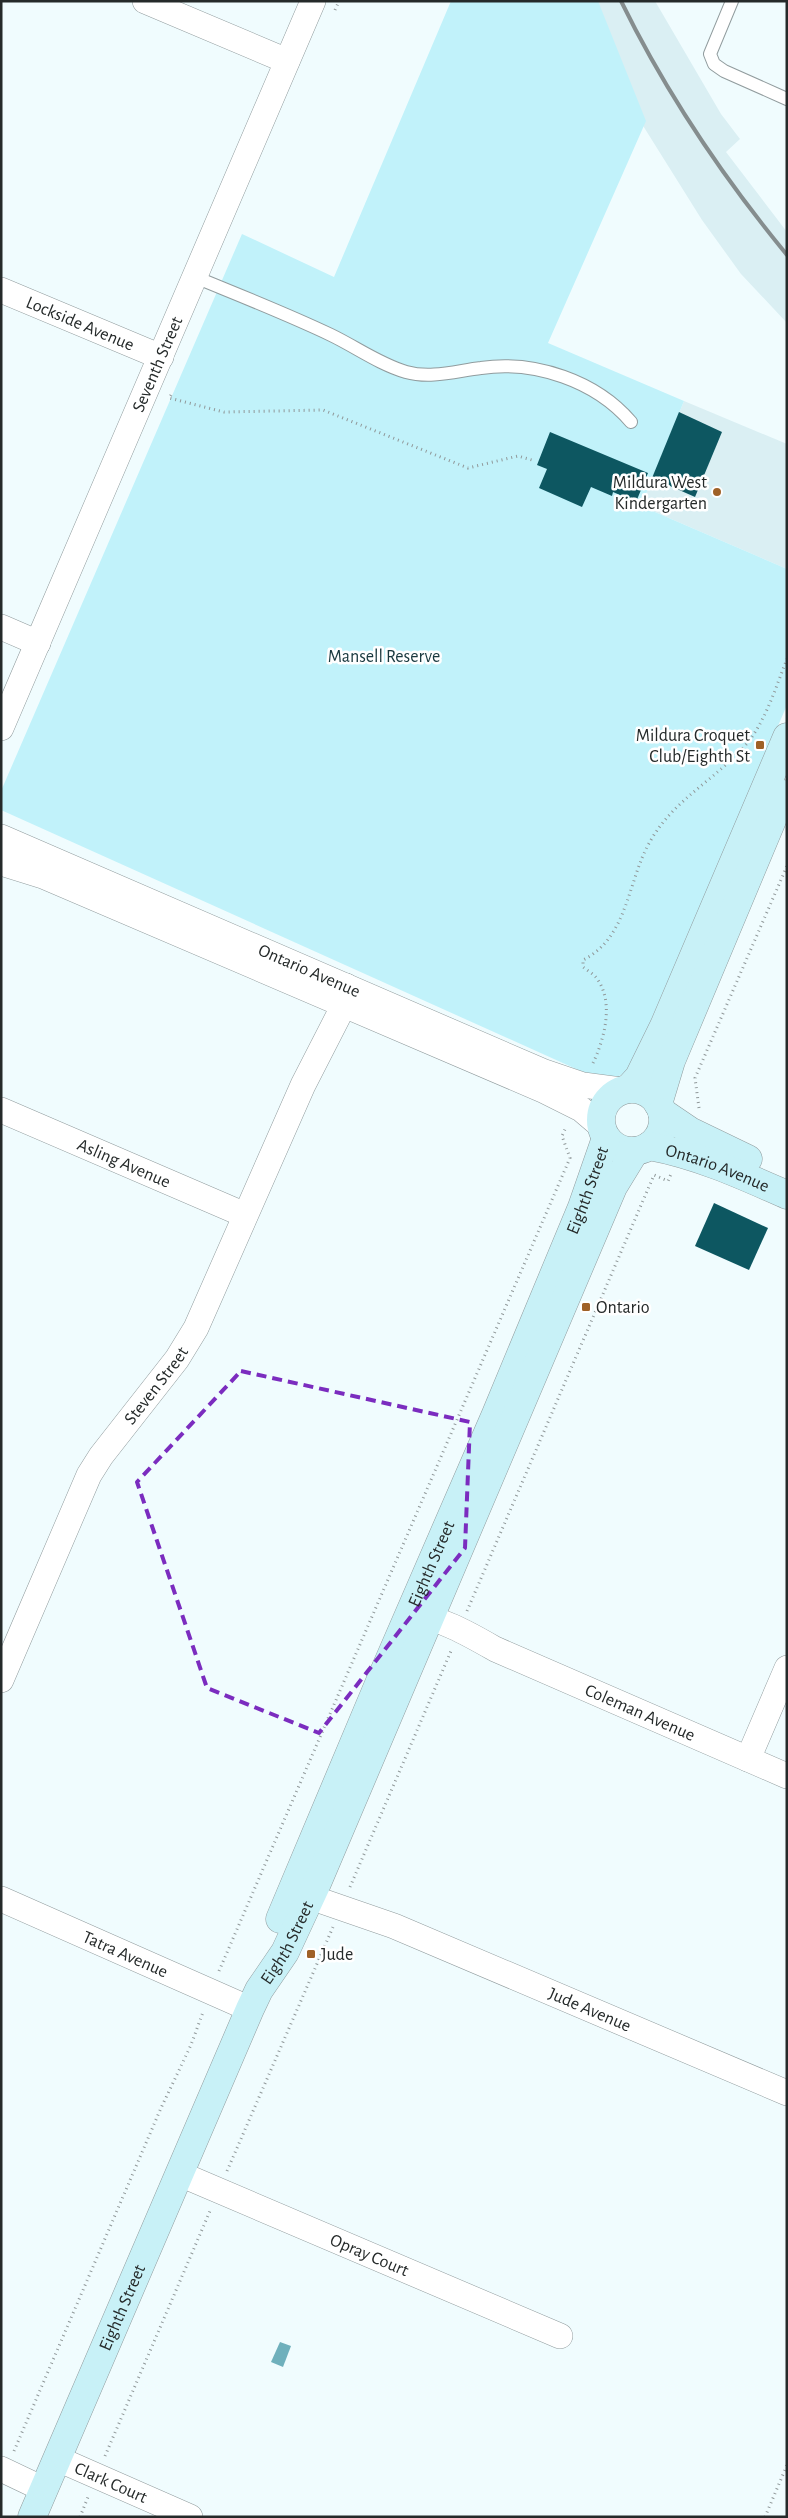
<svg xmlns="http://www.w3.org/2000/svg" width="788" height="2518" font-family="'Alegreya Sans',sans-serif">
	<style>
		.built { fill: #daeff3 }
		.green { fill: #c1f2fa }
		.water { fill: #6fb0bc }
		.building { fill: #0d5761 }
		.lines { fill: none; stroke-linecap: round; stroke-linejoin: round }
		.lane-casing { stroke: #919c9e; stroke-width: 14 }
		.street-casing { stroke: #919c9e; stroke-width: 26 }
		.secondary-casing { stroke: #919c9e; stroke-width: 29 }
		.path { stroke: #909899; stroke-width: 3; stroke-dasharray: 1 4; stroke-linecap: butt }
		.lane { stroke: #fff; stroke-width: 12 }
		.street { stroke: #fff; stroke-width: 25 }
		.secondary { stroke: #c8f1f7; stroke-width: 28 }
		.rail { stroke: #858d8e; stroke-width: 4 }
		.marked { fill: none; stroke: #7b2cbf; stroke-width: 4; stroke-dasharray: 10 6; stroke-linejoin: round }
		.poi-dot { fill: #9f6127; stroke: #fff; stroke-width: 2 }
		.labels { text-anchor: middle; stroke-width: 5; stroke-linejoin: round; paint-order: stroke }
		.street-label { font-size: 18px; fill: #252a2a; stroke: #fff }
		.poi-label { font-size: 18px; fill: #252a2a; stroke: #fff; text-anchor: end }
		.park-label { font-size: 18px; fill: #18383e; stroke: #fff }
	</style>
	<rect width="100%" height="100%" fill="#f0fcfe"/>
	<!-- built -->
	<g class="built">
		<path d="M 565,1 L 655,1 L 721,114 L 740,139 L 726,152 L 787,232 L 787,323 L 741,274 L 702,220 Z"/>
		<path d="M 684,401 L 787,444 L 787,569 L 641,506 Z"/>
	</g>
	<!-- green -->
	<path class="green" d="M 451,1 L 598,1 L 646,121 L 548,343 L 684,401 L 641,506 L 787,569 L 787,705 L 633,1062 C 624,1078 614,1079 596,1078 L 1,810 L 1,791 L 242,234 L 334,277 Z"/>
	<!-- water -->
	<path class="water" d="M 280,2342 L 291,2346 L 283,2367 L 271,2362 Z"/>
	<!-- building -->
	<g class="building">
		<path d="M 679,412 L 722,432 L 695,497 L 652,478 Z"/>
		<path d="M 550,432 L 648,473 L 636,502 L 613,492 L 612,496 L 591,487 L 582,507 L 539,488 L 547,469 L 537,465 Z"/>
		<path d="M 714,1203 L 768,1228 L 749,1270 L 695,1246 Z"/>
	</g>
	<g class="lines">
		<!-- lane casing -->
		<g class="lane-casing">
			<g id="lane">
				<path d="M 732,1 L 710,54 L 714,64 L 724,71 L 787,99"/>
				<path d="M 195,277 C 241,296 287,314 331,335 C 356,347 379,364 406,372 C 431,379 456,371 481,368 C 535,360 596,381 631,422"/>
			</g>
		</g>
		<!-- street casing -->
		<g class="street-casing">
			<g id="street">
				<path d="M 145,1 L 287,61"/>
				<path id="s1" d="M 1,290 L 161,357"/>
				<path d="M 1,627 L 38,643"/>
				<path id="s2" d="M 1,728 L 313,1"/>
				<path id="s3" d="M 1,837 L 542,1071 L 583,1085 L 621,1090"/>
				<path d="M 1,863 L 43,876 L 545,1091 L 581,1109 L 601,1126"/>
				<path id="s4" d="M 1,1110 L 245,1215"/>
				<path id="s5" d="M 411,1614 C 443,1619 467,1633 495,1649 L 787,1776"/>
				<path id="s6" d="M 1,1680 L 89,1475 L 101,1456 L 177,1359 L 196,1328 L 303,1085 L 344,1005 L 346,986"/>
				<path d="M 748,1759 L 787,1668"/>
				<path id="s7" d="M 298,1882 L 310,1897 L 394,1926 L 787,2093"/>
				<path id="s8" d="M 1,1899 L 250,2009"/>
				<path id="s9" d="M 180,2174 L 560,2336"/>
				<path id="s10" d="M 58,2459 L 190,2517"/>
				<path d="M 1,2469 L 43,2489"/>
			</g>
		</g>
		<!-- secondary casing -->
		<g class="secondary-casing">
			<g id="secondary">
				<circle cx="632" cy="1120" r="31"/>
				<path d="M 628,1089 L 639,1077 L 664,1026 L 787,737"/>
				<path d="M 658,1104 L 671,1061 L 783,794"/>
				<path d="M 662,1112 L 690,1131 L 748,1159"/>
				<path id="s11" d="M 649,1146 C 698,1155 742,1175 787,1195"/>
				<path id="s12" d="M 280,1919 L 378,1686 L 496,1414 L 582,1207 L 606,1138"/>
				<path id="s13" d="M 32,2517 L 250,2009 L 259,1990 L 285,1952 L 317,1883 L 613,1187 L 635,1151"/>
			</g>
		</g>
		<!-- path -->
		<g class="path">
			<path d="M 335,10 L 339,1"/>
			<path d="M 171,395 L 169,398 L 224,412 L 323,410 L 468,468 L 518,456 L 532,460"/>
			<path d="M 593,1063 C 604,1040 614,1004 598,980 C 595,975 588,971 583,967 L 583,960 C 622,941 627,895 642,858 C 664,805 704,789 741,750 C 764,727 775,689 787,659"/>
			<path d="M 699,1108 L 695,1078 L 787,866"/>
			<path d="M 467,1611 L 654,1175 L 668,1181 L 671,1174"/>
			<path d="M 350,1887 L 451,1651"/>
			<path d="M 219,1971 L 570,1158 L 562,1136 L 566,1127"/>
			<path d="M 227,2171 L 333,1927"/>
			<path d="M 14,2451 L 161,2108 L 191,2045 L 203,2012"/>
			<path d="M 105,2456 L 210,2211"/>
			<path d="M 80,2517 L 88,2497"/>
			<path d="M 765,2517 L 787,2465"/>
		</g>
		<!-- lane -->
		<use href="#lane" class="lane"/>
		<!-- street -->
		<use href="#street" class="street"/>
		<!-- secondary -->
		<use href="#secondary" class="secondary"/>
		<!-- rail -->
		<path class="rail" d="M 621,1 C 666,93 722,176 787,255"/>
	</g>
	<!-- marked area -->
	<path class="marked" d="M 241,1371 L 470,1422 L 465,1548 L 319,1733 L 207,1688 L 137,1482 Z"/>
	<!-- markers -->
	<g class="poi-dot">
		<circle cx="717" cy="492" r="5"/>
		<rect x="755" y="740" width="10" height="10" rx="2.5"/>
		<rect x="581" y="1302" width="10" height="10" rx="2.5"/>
		<rect x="306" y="1949" width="10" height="10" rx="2.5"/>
	</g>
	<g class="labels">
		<!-- street labels -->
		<g class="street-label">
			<text dy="6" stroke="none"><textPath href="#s1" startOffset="86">Lockside Avenue</textPath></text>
			<text dy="6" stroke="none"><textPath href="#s2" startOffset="396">Seventh Street</textPath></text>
			<text dy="6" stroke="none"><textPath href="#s3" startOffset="336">Ontario Avenue</textPath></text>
			<text dy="6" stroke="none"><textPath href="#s4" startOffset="134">Asling Avenue</textPath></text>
			<text dy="6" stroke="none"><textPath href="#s11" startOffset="72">Ontario Avenue</textPath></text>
			<text dy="6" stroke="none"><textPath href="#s12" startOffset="791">Eighth Street</textPath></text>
			<text dy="6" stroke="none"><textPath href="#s6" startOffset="335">Steven Street</textPath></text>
			<text dy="6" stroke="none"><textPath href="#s12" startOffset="386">Eighth Street</textPath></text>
			<text dy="6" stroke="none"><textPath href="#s5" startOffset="250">Coleman Avenue</textPath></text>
			<text dy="6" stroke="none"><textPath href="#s13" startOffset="629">Eighth Street</textPath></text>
			<text dy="6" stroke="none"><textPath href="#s8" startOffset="136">Tatra Avenue</textPath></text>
			<text dy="6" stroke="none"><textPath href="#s7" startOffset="321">Jude Avenue</textPath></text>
			<text dy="6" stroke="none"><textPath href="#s9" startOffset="206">Opray Court</textPath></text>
			<text dy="6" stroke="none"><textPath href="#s13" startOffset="228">Eighth Street</textPath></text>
			<text dy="6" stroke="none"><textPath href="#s10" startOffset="58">Clark Court</textPath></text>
		</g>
		<!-- poi labels -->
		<g class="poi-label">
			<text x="707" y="488">Mildura West<tspan x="707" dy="21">Kindergarten</tspan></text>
			<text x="750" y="741">Mildura Croquet<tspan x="750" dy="21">Club/Eighth St</tspan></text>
			<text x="596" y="1313" text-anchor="start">Ontario</text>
			<text x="321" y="1960" text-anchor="start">Jude</text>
		</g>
		<!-- park labels -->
		<g class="park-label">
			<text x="384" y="662">Mansell Reserve</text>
		</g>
	</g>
	<!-- border -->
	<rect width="788" height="2518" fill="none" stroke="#252a2a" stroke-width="5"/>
</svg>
